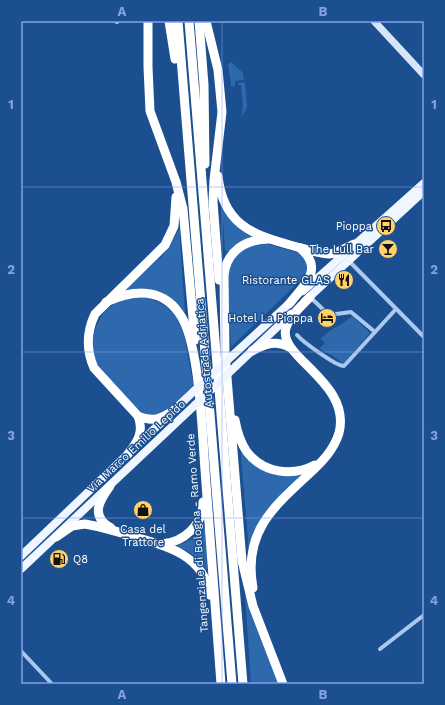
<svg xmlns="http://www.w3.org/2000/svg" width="445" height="705" font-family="'Work Sans',sans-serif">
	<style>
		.green { fill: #2e69ad }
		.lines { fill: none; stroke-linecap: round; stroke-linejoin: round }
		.street { stroke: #a9c9ee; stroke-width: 4 }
		.secondary { stroke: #d6e6fa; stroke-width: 7 }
		.primary { stroke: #f0f6ff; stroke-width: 8 }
		.highway { stroke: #fff; stroke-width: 9 }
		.primary-bridge { stroke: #f0f6ff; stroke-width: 8 }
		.grid { fill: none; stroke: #839eea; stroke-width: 1; stroke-opacity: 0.55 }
		.labels { text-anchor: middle; stroke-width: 3; stroke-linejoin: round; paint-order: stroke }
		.poi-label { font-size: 11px; fill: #fff; stroke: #1b4f8f; text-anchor: end }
		.street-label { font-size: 11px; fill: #fff; stroke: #1b4f8f }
		.neatline { fill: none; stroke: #839eea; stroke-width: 1.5 }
		.grid-label { font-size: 13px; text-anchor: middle; font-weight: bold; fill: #839eea }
	</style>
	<rect width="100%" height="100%" fill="#1b4f8f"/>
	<!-- green -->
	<g class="green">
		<path d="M 231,62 L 243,73 L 244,80 L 235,81 L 235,86 L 231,86 L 228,64 Z"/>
		<path d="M 245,82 L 247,107 L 241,118 L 243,105 L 241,85 L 238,85 L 238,83 Z"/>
		<path d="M 222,205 L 255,236 L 237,244 L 227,252 L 225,250 Z"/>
		<path d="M 180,228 L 180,240 L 185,313 C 175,298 159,288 140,288 C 135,288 130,290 125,290 L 163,255 Z"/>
		<path d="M 264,243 L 302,254 L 307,264 L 306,275 L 231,347 L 227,275 C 231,255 245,245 264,243 Z"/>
		<path d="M 143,297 C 191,308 183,345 194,384 L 171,408 L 161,415 L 148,417 C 134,407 103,377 96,361 C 86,337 101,303 128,298 C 133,297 138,297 143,297 Z"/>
		<path d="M 352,316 L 370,333 L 343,364 L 332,355 L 319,349 L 325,343 L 321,339 C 331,327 342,326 352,316 Z"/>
		<path d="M 240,445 L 244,451 L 286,476 L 305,474 L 276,501 L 249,551 Z"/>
		<path d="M 202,528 L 205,528 L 207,570 L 192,554 L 177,546 L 194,538 Z"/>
		<path d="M 246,594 L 279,684 L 251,684 L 245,595 Z"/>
	</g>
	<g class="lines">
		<!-- street -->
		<g class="street">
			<path d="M 115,21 L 117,22"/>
			<path d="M 348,260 L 424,337"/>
			<path d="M 310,297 L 329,315 L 351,312 L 375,332"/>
			<path d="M 297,335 C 303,342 336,366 344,366 L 396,309"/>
			<path d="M 380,649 L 424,615"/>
			<path d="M 21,651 L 52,684"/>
		</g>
		<!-- secondary -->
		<path class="secondary" d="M 374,21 L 424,75"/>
		<!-- primary -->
		<g class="primary">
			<path d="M 303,291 L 424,183"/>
			<path d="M 305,301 L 424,191"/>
			<path d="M 233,355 L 293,300"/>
			<path d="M 236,366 L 291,314"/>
			<path d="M 21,556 L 194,391"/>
			<path d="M 21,569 L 195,405"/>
		</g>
		<!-- highway -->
		<g class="highway">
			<path d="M 148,21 L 148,67 L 150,111 L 176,182 L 183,209 L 195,340"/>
			<path d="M 169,21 L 175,59"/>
			<path d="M 178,21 L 232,684"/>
			<path d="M 189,21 L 243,684"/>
			<path d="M 199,21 L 204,85 L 205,164"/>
			<path d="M 206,21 L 218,70 L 222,112 L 214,180 L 213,202 L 219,280"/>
			<path d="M 218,176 C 223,223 250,234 290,245 C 302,248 315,253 329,254 L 335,253 L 354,244"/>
			<path d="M 269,239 C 246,239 226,251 224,276 L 225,353 L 242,561 L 253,606 L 283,684"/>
			<path d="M 106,302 C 132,290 161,287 179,313 C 200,341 202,433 205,470 C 210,541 216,613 221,684"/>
			<path d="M 289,304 C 304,285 325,269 300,248"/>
			<path d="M 252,351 C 266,343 276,340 291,348"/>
			<path d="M 175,410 C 162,418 154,423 138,416 L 94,368 C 86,350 86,333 95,314 L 165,245 L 174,226 L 176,197"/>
			<path d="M 235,420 C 237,431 240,442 247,452 C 263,473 292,477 315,465"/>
			<path d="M 128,454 C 138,441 144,432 138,416"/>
			<path d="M 110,486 C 99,501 90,516 111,528"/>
			<path d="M 56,537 L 72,526 L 85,524 C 102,527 119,532 135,537 C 168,546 204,556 210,595"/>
			<path d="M 162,544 C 184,542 203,525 203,502"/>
			<path d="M 253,588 C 243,533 272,508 309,474 C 321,463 334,450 339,433 C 352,382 277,357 286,328 C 289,316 303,305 310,297"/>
		</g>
		<!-- primary-bridge -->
		<g class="primary-bridge">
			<path d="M 194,391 L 233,355"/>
			<path d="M 195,405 L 236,366"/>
		</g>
	</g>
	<!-- grid -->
	<path class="grid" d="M 222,21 L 222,684M 21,187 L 424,187M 21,352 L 424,352M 21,518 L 424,518"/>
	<!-- icons -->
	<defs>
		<g id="bus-disc" transform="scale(1)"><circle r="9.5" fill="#ffd166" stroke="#1b4f8f"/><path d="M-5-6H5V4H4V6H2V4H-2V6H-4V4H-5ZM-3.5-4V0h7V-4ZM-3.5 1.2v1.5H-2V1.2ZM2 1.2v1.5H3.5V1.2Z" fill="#111"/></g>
		<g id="bar-disc" transform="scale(1)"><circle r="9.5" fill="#ffd166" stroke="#1b4f8f"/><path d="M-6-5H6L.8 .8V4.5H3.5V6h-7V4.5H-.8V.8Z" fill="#111"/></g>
		<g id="restaurant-disc" transform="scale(1)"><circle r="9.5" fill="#ffd166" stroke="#1b4f8f"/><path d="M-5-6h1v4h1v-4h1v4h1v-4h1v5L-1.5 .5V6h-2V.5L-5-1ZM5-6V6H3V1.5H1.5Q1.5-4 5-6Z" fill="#111"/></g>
		<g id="hotel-disc" transform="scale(1)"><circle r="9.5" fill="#ffd166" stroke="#1b4f8f"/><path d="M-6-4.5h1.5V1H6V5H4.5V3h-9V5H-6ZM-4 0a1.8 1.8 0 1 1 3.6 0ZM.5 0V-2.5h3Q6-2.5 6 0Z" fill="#111"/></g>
		<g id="shop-disc" transform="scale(1)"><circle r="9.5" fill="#ffd166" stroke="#1b4f8f"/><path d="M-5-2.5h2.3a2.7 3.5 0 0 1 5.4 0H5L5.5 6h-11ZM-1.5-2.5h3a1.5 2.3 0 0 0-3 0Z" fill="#111"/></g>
		<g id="fuel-disc" transform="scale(1)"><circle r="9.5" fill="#ffd166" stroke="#1b4f8f"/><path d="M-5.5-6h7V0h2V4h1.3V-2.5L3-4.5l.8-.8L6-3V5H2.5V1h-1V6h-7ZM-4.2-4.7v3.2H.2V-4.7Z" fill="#111"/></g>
	</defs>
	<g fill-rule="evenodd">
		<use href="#bus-disc" x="386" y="226"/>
		<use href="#bar-disc" x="388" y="249"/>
		<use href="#restaurant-disc" x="344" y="280"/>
		<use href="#hotel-disc" x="327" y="318"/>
		<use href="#shop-disc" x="143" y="510"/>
		<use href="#fuel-disc" x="59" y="559"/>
	</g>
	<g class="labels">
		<!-- poi labels -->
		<g class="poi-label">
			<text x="372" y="230">Pioppa</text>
			<text x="374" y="253">The Lull Bar</text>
			<text x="330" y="284">Ristorante GLAS</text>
			<text x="313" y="322">Hotel La Pioppa</text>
			<text x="143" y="533" text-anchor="middle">Casa del<tspan x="143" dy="13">Trattore</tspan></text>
			<text x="73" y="563" text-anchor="start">Q8</text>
		</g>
		<!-- street labels -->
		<g class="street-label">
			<text transform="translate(204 353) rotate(-95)" y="4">Autostrada Adriatica</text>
			<text transform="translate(136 446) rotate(-43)" y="4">Via Marco Emilio Lepido</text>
			<text transform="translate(197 533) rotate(-94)" y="4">Tangenziale di Bologna - Ramo Verde</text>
		</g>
	</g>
	<!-- border -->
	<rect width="445" height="705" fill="none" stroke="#1b4f8f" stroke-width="44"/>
	<rect x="22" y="22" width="401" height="661" class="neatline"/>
	<g class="grid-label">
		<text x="122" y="16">A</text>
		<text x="323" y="16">B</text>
		<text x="11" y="109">1</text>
		<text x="434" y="109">1</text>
		<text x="11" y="274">2</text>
		<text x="434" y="274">2</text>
		<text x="11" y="440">3</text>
		<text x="434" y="440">3</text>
		<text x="11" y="605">4</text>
		<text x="434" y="605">4</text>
		<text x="122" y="699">A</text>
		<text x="323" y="699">B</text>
	</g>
</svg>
